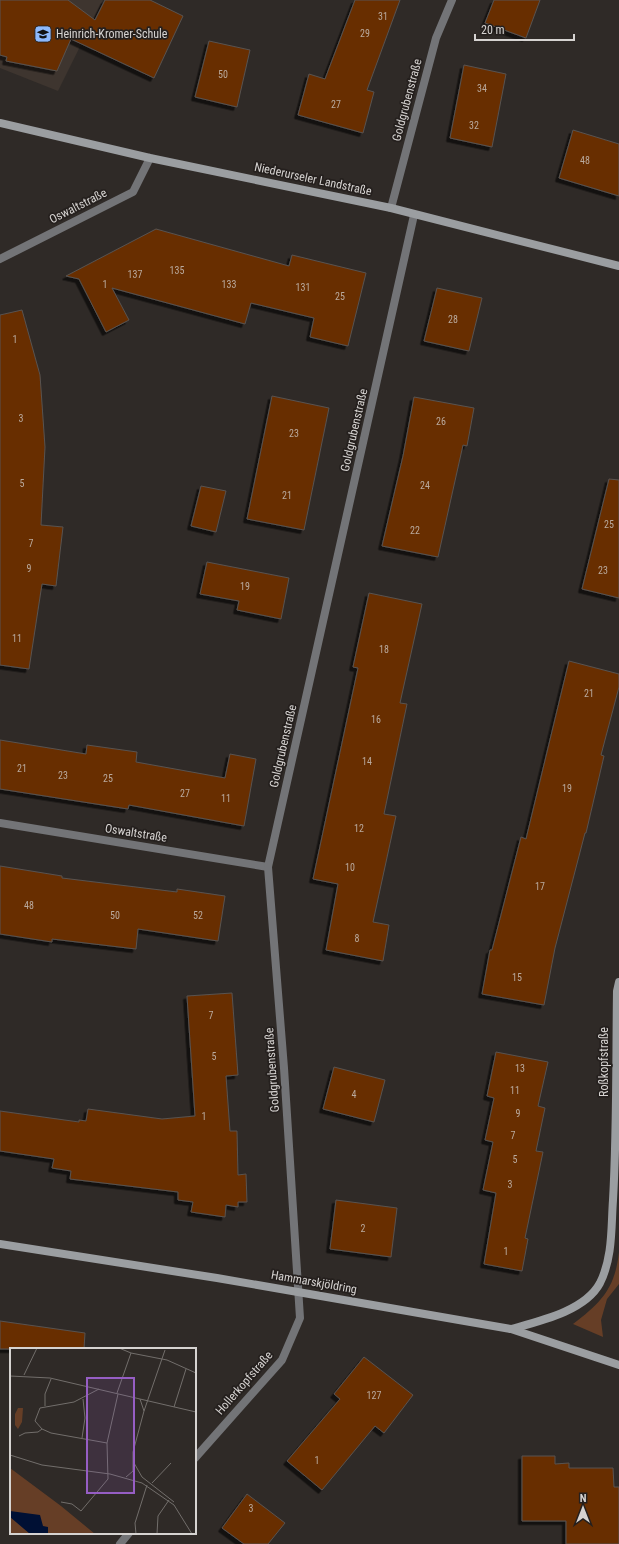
<svg xmlns="http://www.w3.org/2000/svg" width="619" height="1544" font-family="'Roboto Condensed',sans-serif">
	<style>
		.built { fill: #3e352f }
		.green { fill: #663e26 }
		.building { fill: #682e02; stroke: #585350; filter: url(#shadow) }
		.lines { fill: none; stroke-linecap: round; stroke-linejoin: round }
		.street { stroke: #737477; stroke-width: 8 }
		.secondary { stroke: #9b9ea1; stroke-width: 8 }
		.labels { text-anchor: middle; stroke-width: 3.5; stroke-linejoin: round; paint-order: stroke }
		.number-label { font-size: 10px; fill: #baaa9d }
		.poi-label { font-size: 12px; fill: #d6d3d1; stroke: #25201e; text-anchor: start }
		.street-label { font-size: 12px; fill: #d6d3d1; stroke: #25201e }
		.inset-road { fill: none; stroke: #726e6b; stroke-width: 1 }
		.view { fill: #965ec4; fill-opacity: 0.15; stroke: #965ec4; stroke-width: 2 }
		.inset-edge { fill: none; stroke: #d6d3d1; stroke-width: 2 }
	</style>
	<defs>
		<filter id="shadow"><feDropShadow dx="-3.5" dy="3.5" stdDeviation="0" flood-color="#0009"/></filter>
	</defs>
	<rect width="100%" height="100%" fill="#2f2a27"/>
	<!-- built -->
	<path class="built" d="M 0,0 L 103,0 L 58,91 L 0,68 Z"/>
	<!-- green -->
	<path class="green" d="M 619,1252 L 619,1284 L 607,1299 L 601,1320 L 603,1337 L 573,1324 C 602,1302 615,1288 619,1252 Z"/>
	<!-- building -->
	<g class="building">
		<path d="M 0,0 L 68,0 L 95,20 L 105,0 L 150,0 L 183,16 L 154,78 L 71,39 L 57,71 L 6,61 L 7,57 L 0,55 Z"/>
		<path d="M 355,0 L 400,0 L 367,90 L 374,92 L 363,133 L 298,115 L 309,74 L 325,79 Z"/>
		<path d="M 494,0 L 540,0 L 526,38 L 485,23 Z"/>
		<path d="M 209,41 L 250,50 L 237,107 L 195,97 Z"/>
		<path d="M 464,65 L 506,74 L 492,147 L 450,138 Z"/>
		<path d="M 573,130 L 619,144 L 619,196 L 559,178 Z"/>
		<path d="M 156,229 L 289,266 L 292,255 L 366,273 L 348,346 L 310,337 L 314,318 L 251,303 L 245,324 L 112,288 L 129,320 L 106,332 L 79,279 L 66,276 Z"/>
		<path d="M 437,288 L 482,298 L 469,351 L 424,341 Z"/>
		<path d="M 22,310 L 40,375 L 45,447 L 41,525 L 63,527 L 56,586 L 42,584 L 29,669 L 0,665 L 0,315 Z"/>
		<path d="M 272,396 L 329,408 L 304,530 L 247,519 Z"/>
		<path d="M 414,397 L 474,408 L 467,446 L 463,445 L 438,557 L 382,546 L 403,456 Z"/>
		<path d="M 609,479 L 619,480 L 619,598 L 582,589 Z"/>
		<path d="M 201,486 L 226,491 L 216,532 L 191,526 Z"/>
		<path d="M 207,562 L 289,578 L 281,619 L 237,610 L 239,601 L 200,594 Z"/>
		<path d="M 369,593 L 422,604 L 400,703 L 407,704 L 384,814 L 396,816 L 373,922 L 389,925 L 383,961 L 326,950 L 338,884 L 313,879 L 358,668 L 353,667 Z"/>
		<path d="M 569,661 L 619,674 L 619,687 L 601,755 L 604,756 L 586,833 L 585,833 L 555,948 L 544,1005 L 482,994 L 490,950 L 492,950 L 521,837 L 526,839 Z"/>
		<path d="M 0,740 L 86,754 L 87,745 L 137,752 L 136,762 L 225,778 L 230,754 L 256,759 L 244,826 L 129,805 L 128,809 L 0,789 Z"/>
		<path d="M 0,866 L 62,876 L 62,878 L 177,892 L 177,889 L 225,896 L 218,941 L 138,929 L 136,949 L 52,939 L 52,942 L 0,934 Z"/>
		<path d="M 232,993 L 238,1075 L 226,1076 L 230,1131 L 237,1131 L 238,1175 L 246,1174 L 247,1202 L 238,1202 L 238,1207 L 226,1205 L 225,1217 L 191,1212 L 193,1202 L 178,1200 L 178,1192 L 70,1179 L 71,1171 L 52,1168 L 54,1159 L 0,1151 L 0,1111 L 79,1122 L 79,1120 L 86,1121 L 88,1109 L 162,1119 L 195,1116 L 187,996 Z"/>
		<path d="M 496,1052 L 548,1062 L 538,1106 L 545,1108 L 536,1151 L 543,1152 L 525,1238 L 528,1239 L 522,1271 L 484,1264 L 496,1193 L 483,1190 L 493,1142 L 485,1140 L 494,1098 L 487,1096 Z"/>
		<path d="M 334,1067 L 385,1080 L 374,1122 L 323,1109 Z"/>
		<path d="M 336,1200 L 397,1208 L 391,1257 L 330,1249 Z"/>
		<path d="M 0,1321 L 85,1333 L 84,1349 L 0,1349 Z"/>
		<path d="M 364,1357 L 413,1395 L 384,1433 L 375,1426 L 322,1490 L 287,1461 L 340,1399 L 334,1394 Z"/>
		<path d="M 522,1456 L 555,1456 L 555,1464 L 569,1463 L 569,1468 L 613,1468 L 614,1487 L 619,1487 L 619,1544 L 566,1544 L 566,1521 L 522,1521 Z"/>
		<path d="M 247,1494 L 285,1523 L 268,1544 L 244,1544 L 222,1528 Z"/>
	</g>
	<g class="lines">
		<!-- street -->
		<g class="street">
			<path d="M 391,208 L 436,38 L 452,0"/>
			<path d="M 0,259 L 133,192 L 150,158"/>
			<path d="M 0,823 L 268,867"/>
			<path d="M 195,1458 L 282,1360 L 300,1318 L 284,1068 L 268,867 L 414,215"/>
			<path d="M 120,1544 L 129,1533"/>
		</g>
		<!-- secondary -->
		<g class="secondary">
			<path d="M 0,123 L 150,158 L 391,208 L 619,266"/>
			<path d="M 0,1244 L 217,1278 L 511,1329 L 619,1365"/>
			<path d="M 511,1329 C 540,1321 585,1311 600,1283 C 613,1257 611,1227 613,1200 C 617,1130 616,1061 617,991 L 619,982"/>
		</g>
	</g>
	<!-- icons -->
	<defs>
		<g id="school-square" transform="scale(0.9)"><rect x="-9" y="-9" width="18" height="18" rx="4" fill="#8db9fc" stroke="#25201e"/><path d="M0-5L7-2L0 1L-7-2ZM-4 1L0 2.5L4 1V4Q0 6-4 4Z" fill="#111"/></g>
	</defs>
	<g fill-rule="evenodd">
		<use href="#school-square" x="43" y="34"/>
	</g>
	<g class="labels">
		<!-- number labels -->
		<g class="number-label">
			<text x="383" y="20">31</text>
			<text x="365" y="37">29</text>
			<text x="223" y="78">50</text>
			<text x="482" y="92">34</text>
			<text x="336" y="108">27</text>
			<text x="474" y="129">32</text>
			<text x="585" y="164">48</text>
			<text x="177" y="274">135</text>
			<text x="135" y="278">137</text>
			<text x="105" y="288">1</text>
			<text x="229" y="288">133</text>
			<text x="303" y="291">131</text>
			<text x="340" y="300">25</text>
			<text x="453" y="323">28</text>
			<text x="15" y="343">1</text>
			<text x="21" y="422">3</text>
			<text x="441" y="425">26</text>
			<text x="294" y="437">23</text>
			<text x="22" y="487">5</text>
			<text x="425" y="489">24</text>
			<text x="287" y="499">21</text>
			<text x="609" y="528">25</text>
			<text x="415" y="534">22</text>
			<text x="31" y="547">7</text>
			<text x="29" y="572">9</text>
			<text x="603" y="574">23</text>
			<text x="245" y="590">19</text>
			<text x="17" y="642">11</text>
			<text x="384" y="653">18</text>
			<text x="589" y="697">21</text>
			<text x="376" y="723">16</text>
			<text x="367" y="765">14</text>
			<text x="22" y="772">21</text>
			<text x="63" y="779">23</text>
			<text x="108" y="782">25</text>
			<text x="567" y="792">19</text>
			<text x="185" y="797">27</text>
			<text x="226" y="802">11</text>
			<text x="359" y="832">12</text>
			<text x="350" y="871">10</text>
			<text x="540" y="890">17</text>
			<text x="29" y="909">48</text>
			<text x="115" y="919">50</text>
			<text x="198" y="919">52</text>
			<text x="357" y="942">8</text>
			<text x="517" y="981">15</text>
			<text x="211" y="1019">7</text>
			<text x="214" y="1060">5</text>
			<text x="520" y="1072">13</text>
			<text x="515" y="1094">11</text>
			<text x="354" y="1098">4</text>
			<text x="518" y="1117">9</text>
			<text x="204" y="1120">1</text>
			<text x="513" y="1139">7</text>
			<text x="515" y="1163">5</text>
			<text x="510" y="1188">3</text>
			<text x="363" y="1232">2</text>
			<text x="506" y="1255">1</text>
			<text x="374" y="1399">127</text>
			<text x="317" y="1464">1</text>
			<text x="251" y="1512">3</text>
		</g>
		<!-- poi labels -->
		<g class="poi-label">
			<text x="56" y="38">Heinrich-Kromer-Schule</text>
		</g>
		<!-- street labels -->
		<g class="street-label">
			<text transform="translate(407 100) rotate(-75)" y="4">Goldgrubenstraße</text>
			<text transform="translate(313 179) rotate(12)" y="4">Niederurseler Landstraße</text>
			<text transform="translate(78 206) rotate(-27)" y="4">Oswaltstraße</text>
			<text transform="translate(354 430) rotate(-77)" y="4">Goldgrubenstraße</text>
			<text transform="translate(283 746) rotate(-77)" y="4">Goldgrubenstraße</text>
			<text transform="translate(136 833) rotate(9)" y="4">Oswaltstraße</text>
			<text transform="translate(604 1062) rotate(-90)" y="4">Roßkopfstraße</text>
			<text transform="translate(272 1070) rotate(-94)" y="4">Goldgrubenstraße</text>
			<text transform="translate(314 1282) rotate(10)" y="4">Hammarskjöldring</text>
			<text transform="translate(244 1383) rotate(-49)" y="4">Hollerkopfstraße</text>
		</g>
	</g>
	<!-- overview -->
	<g transform="translate(10 1348)">
		<rect width="186" height="186" fill="#2f2a27"/>
		<path d="M 8,60 L 13,60 L 12,74 L 8,81 L 5,77 L 5,66 ZM 0,120 L 51,158 L 85,186 L 0,186 Z" fill="#663e26"/>
		<path d="M 0,163 L 30,167 L 33,178 L 38,179 L 38,186 L 20,186 L 0,169 Z" fill="#001034"/>
		<path class="inset-road" d="M 109,0 L 121,5 L 157,12 L 186,25M 14,27 L 27,0M 0,28 L 40,30 L 130,51 L 134,63 L 123,104 L 123,123 L 116,129M 89,41 L 64,54 L 30,60 L 25,73 L 32,81 L 41,85 L 97,95M 107,45 L 121,5M 130,51 L 186,64M 35,58 L 35,46 L 41,31M 164,59 L 176,21M 134,63 L 155,2M 9,88 L 15,85 L 28,84 L 32,81M 72,90 L 75,70 L 73,51M 0,107 L 32,117 L 100,126 L 132,135 L 164,157 L 182,186M 124,115 L 132,129 L 164,154M 142,135 L 161,115M 51,154 L 62,156 L 71,163 L 98,131 L 97,95 L 108,46M 126,186 L 125,175 L 137,137M 147,186 L 148,168 L 159,152"/>
		<path class="view" d="M 77,30 L 124,30 L 124,145 L 77,145 Z"/>
		<rect width="186" height="186" class="inset-edge"/>
	</g>
	<!-- north arrow -->
	<g transform="translate(583 1508)" stroke="#25201e" stroke-width="3" paint-order="stroke">
	<path d="M0-3L7 15L0 10L-7 15Z" fill="#d6d3d1"/>
	<text y="-6" font-size="11" font-weight="bold" text-anchor="middle" fill="#d6d3d1">N</text>
	</g>
	<!-- scale -->
	<path d="M475 34v6h99v-6" fill="none" stroke="#d6d3d1" stroke-width="2"/>
	<text x="481" y="34" font-size="12" fill="#d6d3d1" stroke="#25201e" stroke-width="3" paint-order="stroke">20 m</text>
</svg>
